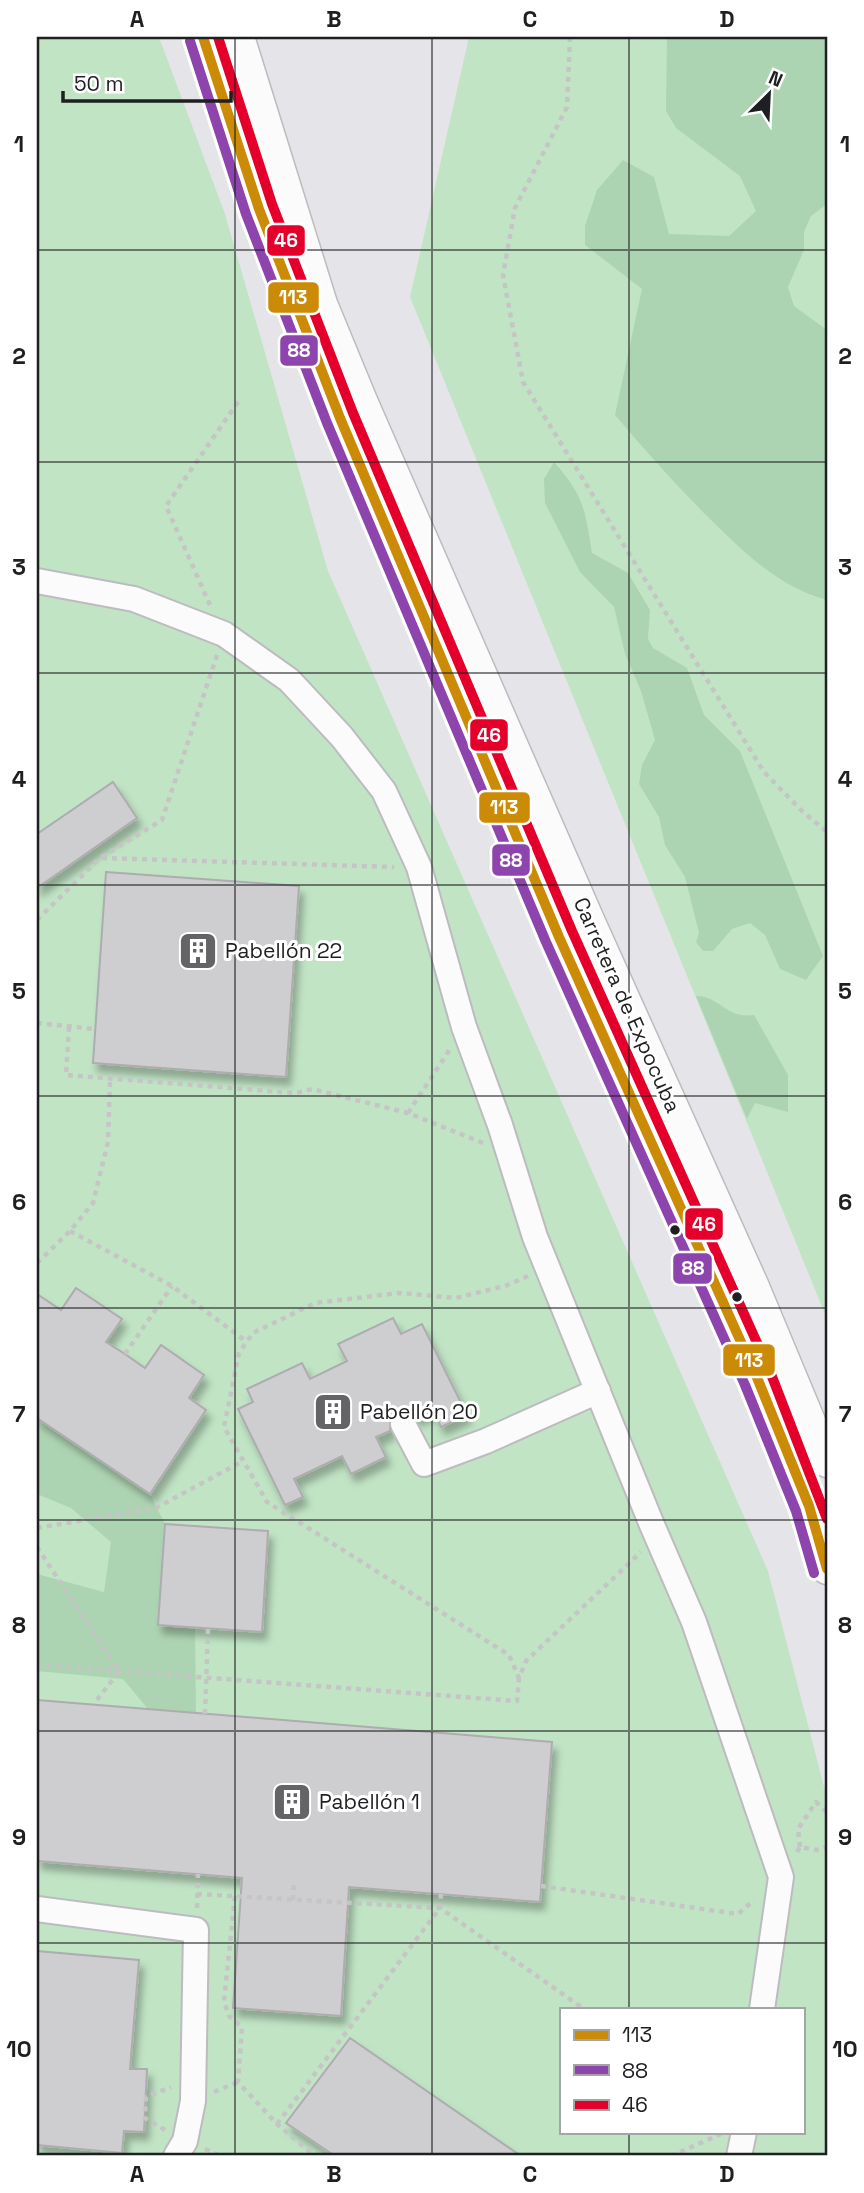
<svg xmlns="http://www.w3.org/2000/svg" width="864" height="2193" font-family="'Space Grotesk',sans-serif">
	<style>
		.green { fill: #c1e4c5; fill-rule: evenodd }
		.forest { fill: #add4b2 }
		.building { fill: #cecdcf; stroke: #adacae; stroke-width: 2; filter: url(#shadow) }
		.lines { fill: none; stroke-linecap: round; stroke-linejoin: round }
		.minor-casing { stroke: #bcbcbf; stroke-width: 28 }
		.major-casing { stroke: #bcbcbf; stroke-width: 33 }
		.path { stroke: #c5c5c6; stroke-width: 4.5; stroke-dasharray: 5 5; stroke-linecap: butt }
		.minor { stroke: #fbfbfc; stroke-width: 24 }
		.major { stroke: #fbfbfc; stroke-width: 30 }
		.bus-1-casing { stroke: #fff; stroke-width: 16 }
		.bus-2-casing { stroke: #fff; stroke-width: 16 }
		.bus-3-casing { stroke: #fff; stroke-width: 16 }
		.bus-1 { stroke: #cc8b07; stroke-width: 10 }
		.bus-2 { stroke: #8e44ad; stroke-width: 10 }
		.bus-3 { stroke: #e4002b; stroke-width: 10 }
		.grid { fill: none; stroke: #1e1f21; stroke-width: 2; stroke-opacity: 0.55 }
		.bus-dot { fill: #1e1f21; stroke: #fff; stroke-width: 2.5 }
		.labels { text-anchor: middle; stroke-width: 6; stroke-linejoin: round; paint-order: stroke }
		.poi-label { font-size: 21px; fill: #1e1f21; stroke: #fff; text-anchor: start }
		.street-label { font-size: 21px; fill: #1e1f21; stroke: #fff }
		.line-badge { stroke: #fff; stroke-width: 2.5 }
		.badge-label { font-size: 19px; text-anchor: middle; font-weight: bold; fill: #fff }
		.neatline { fill: none; stroke: #1e1f21; stroke-width: 2.5 }
		.grid-label { font-size: 23px; text-anchor: middle; font-weight: bold; fill: #1e1f21 }
	</style>
	<defs>
		<filter id="shadow"><feDropShadow dx="4.5" dy="8" stdDeviation="3.5" flood-color="#0004"/></filter>
	</defs>
	<rect width="100%" height="100%" fill="#e5e5e9"/>
	<!-- green -->
	<g class="green">
		<path d="M 37,37 L 159,37 L 225,214 L 328,571 L 768,1571 L 827,1798 L 827,2156 L 37,2156 ZM 561,2009 L 803,2009 L 803,2132 L 561,2132 Z"/>
		<path d="M 469,37 L 827,37 L 827,1319 L 410,297 Z"/>
	</g>
	<!-- forest -->
	<g class="forest">
		<path d="M 667,37 L 827,37 L 827,204 L 811,216 L 804,232 L 804,250 L 788,287 L 794,306 L 827,330 L 827,600 C 782,588 750,558 717,526 C 681,491 648,454 615,415 L 642,289 L 585,245 L 585,226 L 597,190 L 623,160 L 654,177 L 669,234 L 729,236 L 756,211 L 740,176 L 676,128 L 666,111 Z"/>
		<path d="M 554,462 C 584,496 585,509 592,553 L 628,573 L 650,610 L 648,639 L 653,648 L 687,668 L 704,715 L 740,751 L 823,956 L 806,980 L 780,969 L 765,935 L 750,923 L 732,929 L 713,951 L 703,951 L 696,942 L 699,933 L 685,877 L 665,845 L 659,817 L 639,784 L 642,765 L 655,740 L 641,691 L 625,654 L 614,607 L 580,572 L 545,503 L 544,479 Z"/>
		<path d="M 696,996 C 720,996 726,1019 754,1015 L 788,1075 L 788,1112 L 755,1103 L 747,1119 Z"/>
		<path d="M 37,1418 L 150,1494 L 165,1524 L 159,1625 L 195,1628 L 196,1713 L 148,1709 L 123,1679 L 37,1671 L 37,1574 L 104,1592 L 111,1542 L 71,1508 L 37,1494 Z"/>
	</g>
	<!-- building -->
	<g class="building">
		<path d="M 113,782 L 137,818 L 37,888 L 37,834 Z"/>
		<path d="M 106,872 L 299,886 L 286,1077 L 93,1063 Z"/>
		<path d="M 76,1288 L 122,1319 L 106,1342 L 125,1354 L 145,1368 L 161,1345 L 204,1375 L 189,1398 L 206,1410 L 150,1494 L 37,1418 L 37,1294 L 61,1310 Z"/>
		<path d="M 393,1318 L 401,1334 L 422,1324 L 467,1415 L 441,1427 L 433,1410 L 417,1418 L 410,1411 L 397,1411 L 390,1417 L 390,1431 L 376,1437 L 386,1457 L 351,1474 L 342,1456 L 294,1479 L 303,1497 L 285,1505 L 238,1409 L 253,1402 L 247,1389 L 302,1363 L 310,1379 L 347,1361 L 338,1344 Z"/>
		<path d="M 165,1524 L 268,1531 L 262,1632 L 158,1625 Z"/>
		<path d="M 37,1700 L 552,1742 L 540,1902 L 349,1887 L 341,2016 L 233,2008 L 242,1878 L 37,1861 Z"/>
		<path d="M 37,1951 L 139,1960 L 130,2069 L 147,2069 L 144,2132 L 124,2131 L 122,2153 L 37,2145 Z"/>
		<path d="M 350,2038 L 521,2156 L 335,2156 L 286,2123 Z"/>
	</g>
	<g class="lines">
		<!-- minor casing -->
		<g class="minor-casing">
			<g id="minor">
				<path d="M 37,581 L 134,599 L 224,634 L 289,680 L 342,737 L 384,791 L 419,867 L 464,1027 L 500,1125 L 535,1237 L 652,1525 L 694,1622 L 781,1877 L 762,2009"/>
				<path d="M 403,1424 L 424,1464 L 486,1441 L 598,1391"/>
				<path d="M 37,1909 L 196,1930 L 193,2101 L 185,2141 L 176,2156"/>
				<path d="M 739,2156 L 744,2132"/>
			</g>
		</g>
		<!-- major casing -->
		<g class="major-casing">
			<g id="major">
				<path d="M 203,37 L 259,209 L 340,418 L 559,937 L 758,1380 L 809,1506 L 827,1569"/>
				<path d="M 239,37 L 322,304 L 362,401 L 589,920 L 754,1287 L 827,1462"/>
			</g>
		</g>
		<!-- path -->
		<g class="path">
			<path d="M 570,37 L 567,107 L 515,208 L 503,275 L 523,382 L 764,772 L 802,811 L 827,832"/>
			<path d="M 210,605 L 166,506 L 240,399"/>
			<path d="M 102,858 L 394,867"/>
			<path d="M 37,920 L 100,858 L 162,820 L 217,655"/>
			<path d="M 37,1023 L 95,1029"/>
			<path d="M 69,1027 L 66,1075 L 296,1093 L 312,1089 L 408,1113 L 483,1143"/>
			<path d="M 408,1113 L 450,1049"/>
			<path d="M 70,1231 L 172,1286 L 247,1342"/>
			<path d="M 37,1263 L 70,1231 L 93,1203 L 108,1142 L 110,1079"/>
			<path d="M 528,1276 L 505,1286 L 456,1298 L 399,1293 L 315,1303 L 253,1333 L 239,1353 L 224,1427 L 267,1502 L 509,1655 L 519,1678 L 526,1661 L 641,1552"/>
			<path d="M 125,1354 L 172,1286"/>
			<path d="M 37,1528 L 156,1508 L 243,1461"/>
			<path d="M 37,1547 L 119,1671 L 94,1704"/>
			<path d="M 37,1665 L 517,1701 L 519,1678"/>
			<path d="M 205,1714 L 208,1629"/>
			<path d="M 800,1847 L 798,1829 L 816,1802 L 827,1812"/>
			<path d="M 797,1852 L 800,1847 L 817,1850 L 827,1847"/>
			<path d="M 541,1886 L 738,1914 L 754,1900"/>
			<path d="M 197,1894 L 440,1908 L 584,2009"/>
			<path d="M 235,1896 L 224,2001 L 229,2016 L 242,2027 L 238,2082 L 277,2124 L 315,2156"/>
			<path d="M 293,1900 L 294,1882"/>
			<path d="M 197,1908 L 198,1874"/>
			<path d="M 214,2092 L 238,2082"/>
			<path d="M 277,2124 L 440,1908 L 441,1894"/>
			<path d="M 165,2130 L 145,2118 L 146,2097 L 171,2087"/>
			<path d="M 205,2149 L 221,2156"/>
			<path d="M 671,2156 L 721,2134"/>
		</g>
		<!-- minor -->
		<use href="#minor" class="minor"/>
		<!-- major -->
		<use href="#major" class="major"/>
		<!-- bus-1 casing -->
		<g class="bus-1-casing">
			<path id="bus-1" d="M 203,37 L 259,209 L 340,418 L 559,937 L 758,1380 L 809,1506 L 827,1569"/>
		</g>
		<!-- bus-2 casing -->
		<g class="bus-2-casing">
			<path id="bus-2" d="M 190,41 L 246,214 L 327,423 L 546,942 L 745,1385 L 796,1511 L 814,1573"/>
		</g>
		<!-- bus-3 casing -->
		<g class="bus-3-casing">
			<path id="bus-3" d="M 218,37 L 272,204 L 353,413 L 572,931 L 771,1374 L 827,1519"/>
		</g>
		<!-- bus-1 -->
		<use href="#bus-1" class="bus-1"/>
		<!-- bus-2 -->
		<use href="#bus-2" class="bus-2"/>
		<!-- bus-3 -->
		<use href="#bus-3" class="bus-3"/>
	</g>
	<!-- grid -->
	<path class="grid" d="M 235,37 L 235,2156M 432,37 L 432,2156M 629,37 L 629,2009M 37,250 L 827,250M 37,462 L 827,462M 37,673 L 827,673M 37,885 L 827,885M 37,1096 L 827,1096M 37,1308 L 827,1308M 37,1520 L 827,1520M 37,1731 L 827,1731M 37,1943 L 827,1943M 629,2132 L 629,2156"/>
	<!-- icons -->
	<defs>
		<g id="building-square" transform="scale(2.0125)"><rect x="-9" y="-9" width="18" height="18" rx="4" fill="#646467" stroke="#fff"/><path d="M-4-6H4V6H1V3H-1V6H-4ZM-2.5-4.3h1.7v1.8h-1.7ZM.8-4.3h1.7v1.8H.8ZM-2.5-1h1.7V.8h-1.7ZM.8-1h1.7V.8H.8Z" fill="#fff"/></g>
	</defs>
	<g fill-rule="evenodd">
		<use href="#building-square" x="198" y="951"/>
		<use href="#building-square" x="333" y="1412"/>
		<use href="#building-square" x="292" y="1802"/>
	</g>
	<!-- markers -->
	<g class="bus-dot">
		<circle cx="675" cy="1230" r="6"/>
		<circle cx="737" cy="1297" r="6"/>
	</g>
	<g class="labels">
		<!-- poi labels -->
		<g class="poi-label">
			<text x="225" y="958">Pabellón 22</text>
			<text x="360" y="1419">Pabellón 20</text>
			<text x="319" y="1809">Pabellón 1</text>
		</g>
		<!-- street labels -->
		<g class="street-label">
			<text transform="translate(627 1005) rotate(66)" y="7">Carretera de Expocuba</text>
		</g>
	</g>
	<g class="line-badge">
		<rect x="266" y="224" width="40" height="33" rx="7" fill="#e4002b"/>
		<rect x="267" y="281" width="53" height="33" rx="7" fill="#cc8b07"/>
		<rect x="279" y="334" width="40" height="33" rx="7" fill="#8e44ad"/>
		<rect x="469" y="718" width="40" height="34" rx="7" fill="#e4002b"/>
		<rect x="478" y="791" width="53" height="33" rx="7" fill="#cc8b07"/>
		<rect x="491" y="843" width="40" height="34" rx="7" fill="#8e44ad"/>
		<rect x="684" y="1207" width="40" height="34" rx="7" fill="#e4002b"/>
		<rect x="672" y="1252" width="41" height="33" rx="7" fill="#8e44ad"/>
		<rect x="722" y="1343" width="54" height="34" rx="7" fill="#cc8b07"/>
	</g>
	<g class="badge-label">
		<text x="286" y="247">46</text>
		<text x="293" y="304">113</text>
		<text x="299" y="357">88</text>
		<text x="489" y="742">46</text>
		<text x="504" y="814">113</text>
		<text x="511" y="867">88</text>
		<text x="704" y="1231">46</text>
		<text x="693" y="1275">88</text>
		<text x="749" y="1367">113</text>
	</g>
	<!-- border -->
	<rect width="864" height="2193" fill="none" stroke="#ffffff" stroke-width="77"/>
	<!-- legend -->
	<rect x="560" y="2008" width="245" height="126" fill="#ffffff" stroke="#a5a5a6" stroke-width="2"/>
	<rect x="574" y="2030" width="35" height="10" fill="#cc8b07" stroke="#a5a5a6" stroke-width="2"/>
	<text x="622" y="2042" font-size="21" fill="#1e1f21">113</text>
	<rect x="574" y="2065" width="35" height="10" fill="#8e44ad" stroke="#a5a5a6" stroke-width="2"/>
	<text x="622" y="2078" font-size="21" fill="#1e1f21">88</text>
	<rect x="574" y="2100" width="35" height="10" fill="#e4002b" stroke="#a5a5a6" stroke-width="2"/>
	<text x="622" y="2112" font-size="21" fill="#1e1f21">46</text>
	<!-- north arrow -->
	<g transform="translate(769 94) rotate(24)" stroke="#ffffff" stroke-width="5" paint-order="stroke">
	<path d="M0-5L12 26L0 18L-12 26Z" fill="#1e1f21"/>
	<text y="-10" font-size="19" font-weight="bold" text-anchor="middle" fill="#1e1f21">N</text>
	</g>
	<!-- scale -->
	<path d="M63 91v10h168v-10" fill="none" stroke="#1e1f21" stroke-width="3.5"/>
	<text x="74" y="91" font-size="21" fill="#1e1f21" stroke="#ffffff" stroke-width="5" paint-order="stroke">50 m</text>
	<rect x="38" y="38" width="788" height="2116" class="neatline"/>
	<g class="grid-label">
		<text x="137" y="27">A</text>
		<text x="334" y="27">B</text>
		<text x="530" y="27">C</text>
		<text x="727" y="27">D</text>
		<text x="19" y="152">1</text>
		<text x="845" y="152">1</text>
		<text x="19" y="364">2</text>
		<text x="845" y="364">2</text>
		<text x="19" y="575">3</text>
		<text x="845" y="575">3</text>
		<text x="19" y="787">4</text>
		<text x="845" y="787">4</text>
		<text x="19" y="999">5</text>
		<text x="845" y="999">5</text>
		<text x="19" y="1210">6</text>
		<text x="845" y="1210">6</text>
		<text x="19" y="1422">7</text>
		<text x="845" y="1422">7</text>
		<text x="19" y="1633">8</text>
		<text x="845" y="1633">8</text>
		<text x="19" y="1845">9</text>
		<text x="845" y="1845">9</text>
		<text x="19" y="2057">10</text>
		<text x="845" y="2057">10</text>
		<text x="137" y="2182">A</text>
		<text x="334" y="2182">B</text>
		<text x="530" y="2182">C</text>
		<text x="727" y="2182">D</text>
	</g>
</svg>
